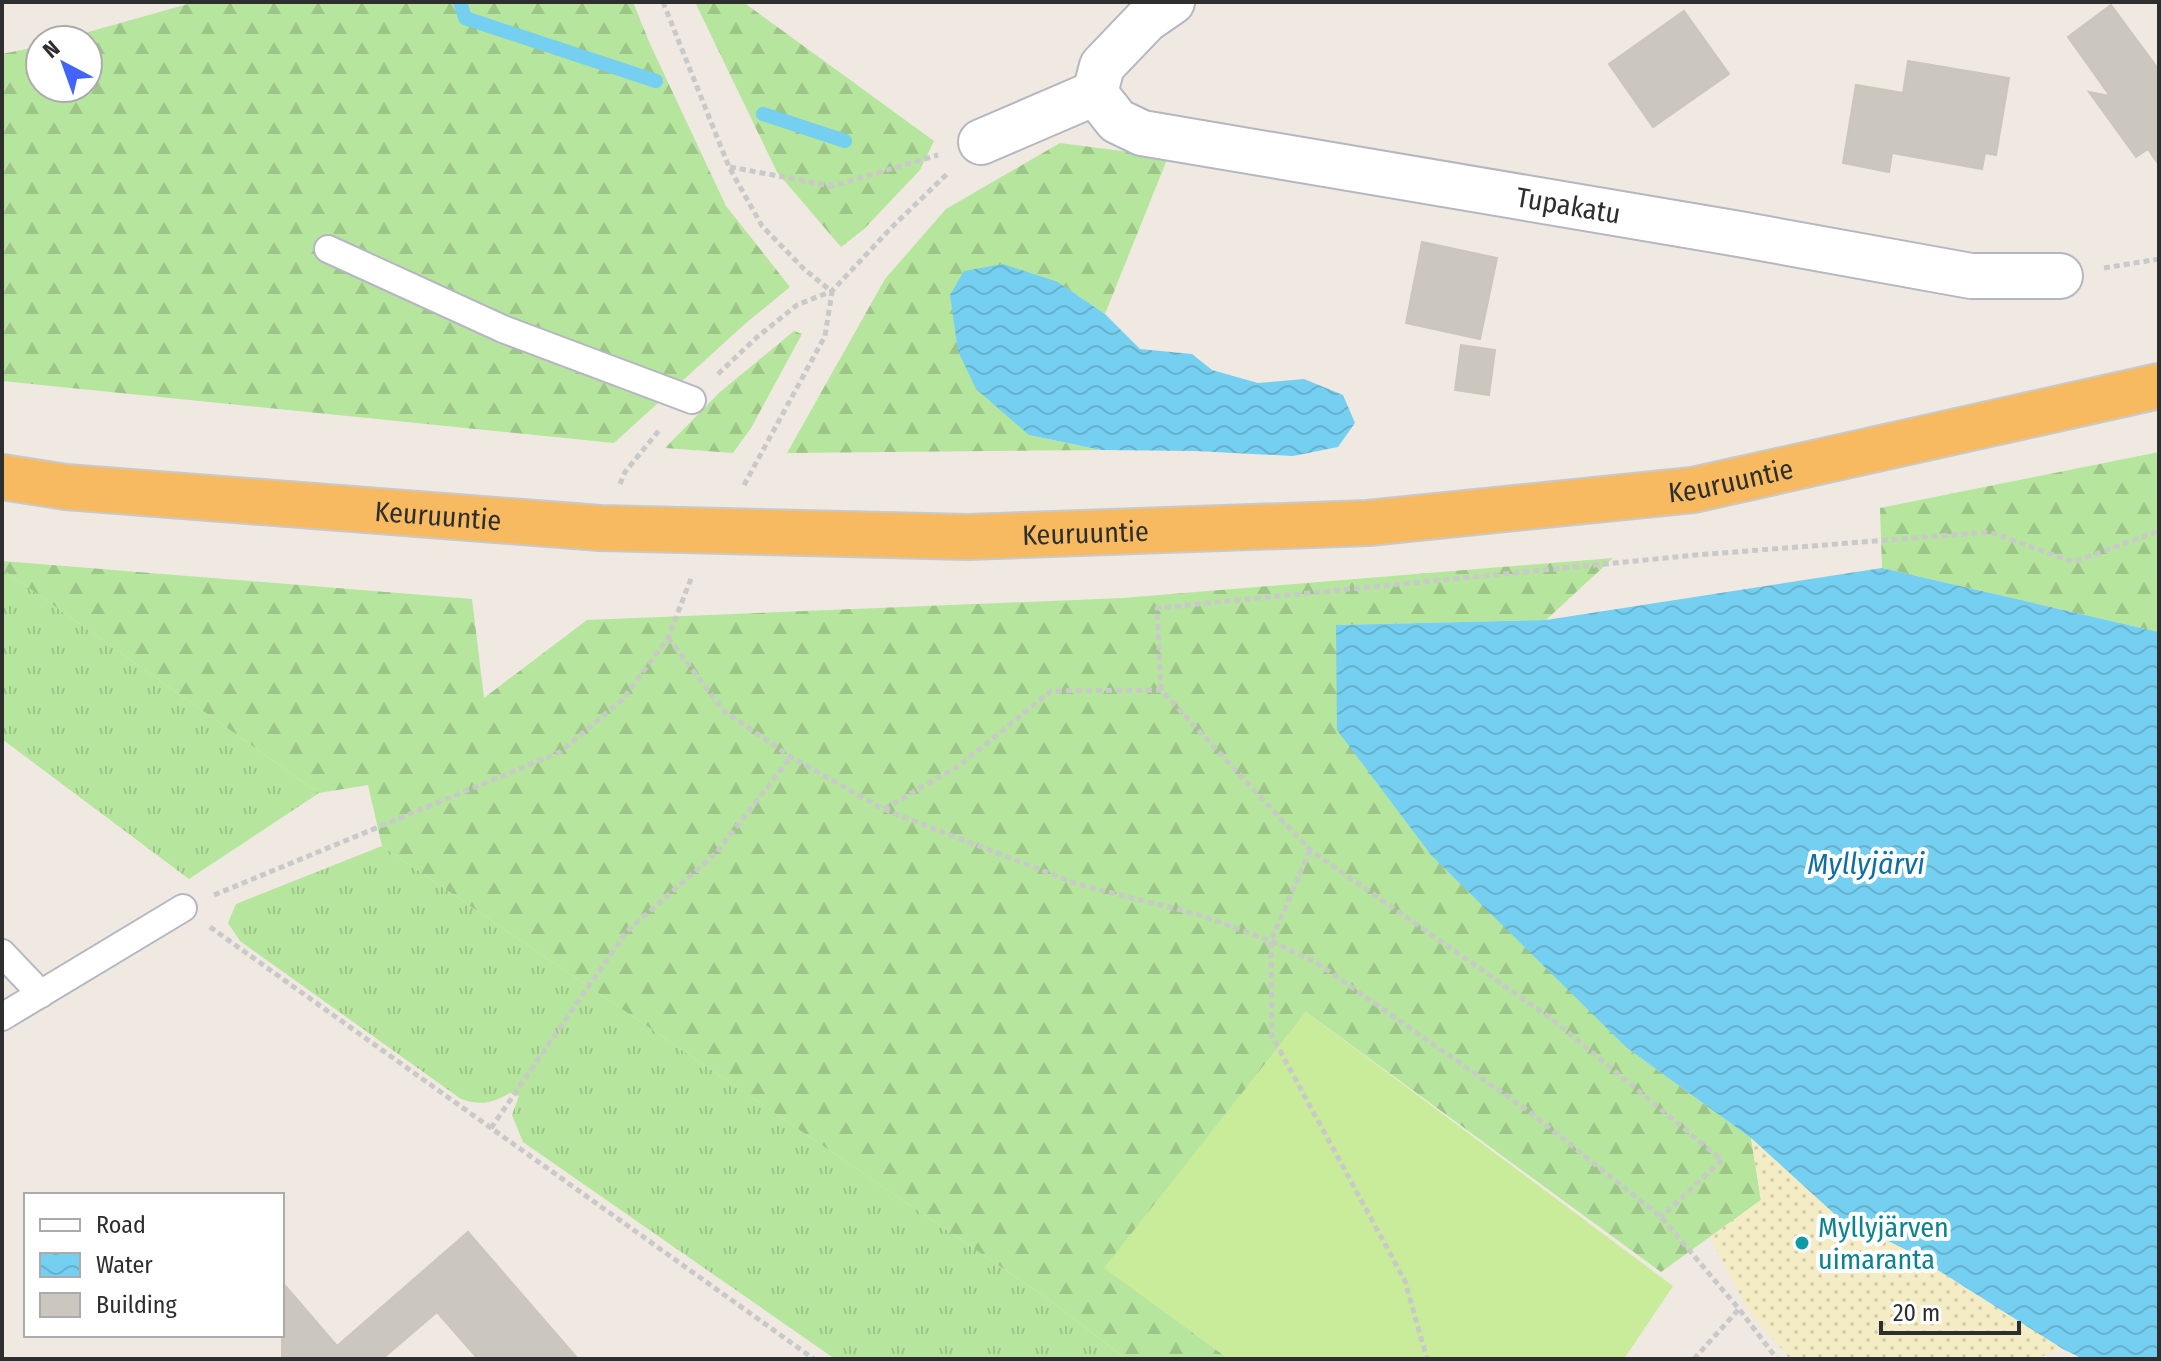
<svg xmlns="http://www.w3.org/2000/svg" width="2161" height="1361" font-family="'Fira Sans Condensed',sans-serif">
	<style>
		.grass { fill: url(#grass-tufts) }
		.forest { fill: url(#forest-firs) }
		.sand { fill: url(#sand-dots) }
		.pitch { fill: #c9ec9a }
		.water { fill: url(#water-waves) }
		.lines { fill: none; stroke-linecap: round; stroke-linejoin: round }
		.stream { stroke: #75cff0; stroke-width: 14 }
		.building { fill: #cbc7bf; stroke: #cbc5ba; stroke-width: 2 }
		.service-casing { stroke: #b4b7c1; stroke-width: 30 }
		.minor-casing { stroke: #b4b7c1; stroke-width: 48 }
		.trunk-casing { stroke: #c9c9c9; stroke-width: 48 }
		.path { stroke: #c9c9c9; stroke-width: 5; stroke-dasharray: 6 4; stroke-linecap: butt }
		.service { stroke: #fff; stroke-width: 26 }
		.minor { stroke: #fff; stroke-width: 44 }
		.trunk { stroke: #f8ba60; stroke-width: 44 }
		.culture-dot { fill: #0f9aa8; stroke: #fff; stroke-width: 3 }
		.labels { text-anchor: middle; stroke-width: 8; stroke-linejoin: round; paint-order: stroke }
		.street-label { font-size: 28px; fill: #2e2e2e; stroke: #fff }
		.culture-label { font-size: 28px; fill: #0d838f; stroke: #fff; text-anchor: start }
		.water-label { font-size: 30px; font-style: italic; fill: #0d6fa3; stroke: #fff }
	</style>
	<defs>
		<pattern id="grass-tufts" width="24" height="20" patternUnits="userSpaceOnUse" patternTransform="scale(2)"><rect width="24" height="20" fill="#b6e59e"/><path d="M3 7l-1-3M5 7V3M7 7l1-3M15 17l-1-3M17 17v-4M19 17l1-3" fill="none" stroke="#9dc588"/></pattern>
		<pattern id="forest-firs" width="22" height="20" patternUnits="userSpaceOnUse" patternTransform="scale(2)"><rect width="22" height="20" fill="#b6e59e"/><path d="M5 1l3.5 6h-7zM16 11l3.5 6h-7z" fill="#9dc588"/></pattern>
		<pattern id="sand-dots" width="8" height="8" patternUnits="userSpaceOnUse" patternTransform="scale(2)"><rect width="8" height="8" fill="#f3ecc5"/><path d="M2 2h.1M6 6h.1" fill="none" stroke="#d1cbaa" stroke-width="1.8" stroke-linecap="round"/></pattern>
		<pattern id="water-waves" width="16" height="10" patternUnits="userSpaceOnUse" patternTransform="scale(2)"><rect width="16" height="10" fill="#75cff0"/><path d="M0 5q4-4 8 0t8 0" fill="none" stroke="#66b2ce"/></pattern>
	</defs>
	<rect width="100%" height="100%" fill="#efe9e1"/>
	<!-- grass -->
	<g class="grass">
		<path d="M 2,569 L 319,793 L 189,879 L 2,739 Z"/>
		<path d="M 382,846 L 1048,1299 L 1126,1359 L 835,1359 L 523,1142 L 512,1115 L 519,1096 L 510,1093 C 492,1103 481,1106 461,1099 L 240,941 L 228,923 L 236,904 Z"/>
	</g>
	<!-- forest -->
	<g class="forest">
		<path d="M 195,2 L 633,2 L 650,44 L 726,206 L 790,287 L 746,323 L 614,443 L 2,381 L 2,54 L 40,46 L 40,88 L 88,88 L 88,40 L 60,40 Z"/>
		<path d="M 695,2 L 743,2 L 934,141 L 920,170 L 864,229 L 841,247 L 777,172 Z"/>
		<path d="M 1060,143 L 1168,157 L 1105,314 L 1058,282 L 1029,435 L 1101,450 L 787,453 L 885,279 L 946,209 Z"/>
		<path d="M 794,331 L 802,334 L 751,428 L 733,453 L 665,448 L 720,392 Z"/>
		<path d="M 2159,452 L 2159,632 L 1882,568 L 1880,508 Z"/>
		<path d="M 1613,558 L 1546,620 L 1336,625 L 1627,1048 L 1751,1138 L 1761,1200 L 1661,1272 L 1306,1012 L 1105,1268 L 1229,1359 L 1126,1359 L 1048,1299 L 382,846 L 368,785 L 319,793 L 2,569 L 2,561 L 472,599 L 484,698 L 587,620 L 1123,598 Z"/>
	</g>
	<!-- sand -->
	<path class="sand" d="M 1751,1138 L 1839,1218 L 1903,1248 L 2063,1349 L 2034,1359 L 1790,1359 L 1746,1306 L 1710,1237 L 1761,1200 Z"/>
	<!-- pitch -->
	<path class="pitch" d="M 1306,1012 L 1673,1286 L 1624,1359 L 1229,1359 L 1104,1268 Z"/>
	<!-- water -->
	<g class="water">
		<path d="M 1003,264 L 1058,282 L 1105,314 L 1140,349 L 1192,354 L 1212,370 L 1258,383 L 1304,379 L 1343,395 L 1355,423 L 1338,447 L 1293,456 L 1195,451 L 1101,450 L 1029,435 L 976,389 L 958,351 L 950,295 L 964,271 Z"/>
		<path d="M 1882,568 L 2159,632 L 2159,1359 L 2083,1359 L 2063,1349 L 1903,1248 L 1839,1218 L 1751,1138 L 1627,1048 L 1431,855 L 1337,730 L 1336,625 L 1546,620 Z"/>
	</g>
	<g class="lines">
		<!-- stream -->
		<g class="stream">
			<path d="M 460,2 L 465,18 L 656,81"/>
			<path d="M 763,114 L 845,141"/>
		</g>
	</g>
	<!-- building -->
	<g class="building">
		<path d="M 2111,5 L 2159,70 L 2159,165 L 2148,149 L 2136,157 L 2089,92 L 2110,96 L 2068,37 Z"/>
		<path d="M 1684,11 L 1729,74 L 1653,127 L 1609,64 Z"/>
		<path d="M 1908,61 L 2009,78 L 1996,155 L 1985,153 L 1982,169 L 1892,153 L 1889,172 L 1843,163 L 1856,85 L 1903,93 Z"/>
		<path d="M 1422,242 L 1497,258 L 1480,339 L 1406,323 Z"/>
		<path d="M 1461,345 L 1495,350 L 1489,395 L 1455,390 Z"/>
		<path d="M 468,1232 L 578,1359 L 478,1359 L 437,1312 L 382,1359 L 282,1359 L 282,1282 L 337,1346 Z"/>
	</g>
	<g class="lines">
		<!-- service casing -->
		<g class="service-casing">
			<g id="service">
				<path d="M 328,249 L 503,329 L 692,400"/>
				<path d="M 2,953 L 41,994"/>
				<path d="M 2,1017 L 183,908"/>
			</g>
		</g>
		<!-- minor casing -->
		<g class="minor-casing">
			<g id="minor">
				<path id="s1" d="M 1095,93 L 1117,121 L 1142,133 L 1739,234 L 1971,276 L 2060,276"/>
				<path d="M 1095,93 L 1102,66 L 1146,20 L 1172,2"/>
				<path d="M 981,142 L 1095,93"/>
			</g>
		</g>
		<!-- trunk casing -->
		<g class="trunk-casing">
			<g id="trunk">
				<path id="s2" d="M 2,477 L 66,487 L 600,528 L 968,537 L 1368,523 L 1693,490 L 2159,386"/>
			</g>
		</g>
		<!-- path -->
		<g class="path">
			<path d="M 663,2 L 729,167 L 762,226 L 804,269 L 831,291"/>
			<path d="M 730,167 L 832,186 L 938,155"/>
			<path d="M 2104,268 L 2159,259"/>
			<path d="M 718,374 L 756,338 L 797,305 L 832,291 L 892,227 L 949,172"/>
			<path d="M 620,484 L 625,472 L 661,428"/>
			<path d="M 744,485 L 825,336 L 832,292"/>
			<path d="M 668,638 L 724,711 L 791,757 L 883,809 L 1077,884 L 1200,915 L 1271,941 L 1317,963 L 1527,1110 L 1661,1217 L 1739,1309 L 1777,1359"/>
			<path d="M 1161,690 L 1157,608 L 1696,555 L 1990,532 L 2073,562 L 2159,531"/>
			<path d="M 884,809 L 960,765 L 1051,691 L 1161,690 L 1310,850 L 1552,1019 L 1722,1160 L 1661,1217"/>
			<path d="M 1310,850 L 1271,941 L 1272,1036 L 1405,1281 L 1427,1359"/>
			<path d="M 214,895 L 560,752 L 622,700 L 668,638 L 692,576"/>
			<path d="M 210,927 L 814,1359"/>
			<path d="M 491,1128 L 626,932 L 716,853 L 791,757"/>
			<path d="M 1694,1359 L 1739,1309"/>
			<path d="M 2034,1359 L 2035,1359"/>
		</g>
		<!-- service -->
		<use href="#service" class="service"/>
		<!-- minor -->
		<use href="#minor" class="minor"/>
		<!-- trunk -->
		<use href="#trunk" class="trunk"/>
	</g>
	<!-- markers -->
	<circle class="culture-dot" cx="1802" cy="1243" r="8"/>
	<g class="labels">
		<!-- street labels -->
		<g class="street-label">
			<text dy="10" stroke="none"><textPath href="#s1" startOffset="496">Tupakatu</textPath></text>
			<text dy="10" stroke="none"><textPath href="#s2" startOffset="1734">Keuruuntie</textPath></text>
			<text dy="10" stroke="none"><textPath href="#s2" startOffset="438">Keuruuntie</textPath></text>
			<text dy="10" stroke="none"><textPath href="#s2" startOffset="1086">Keuruuntie</textPath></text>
		</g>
		<!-- culture labels -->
		<g class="culture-label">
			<text x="1818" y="1237">Myllyjärven<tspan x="1818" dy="32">uimaranta</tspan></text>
		</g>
		<!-- water labels -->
		<g class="water-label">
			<text x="1866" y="874">Myllyjärvi</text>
		</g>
	</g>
	<!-- border -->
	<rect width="2161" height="1361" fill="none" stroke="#2e2e2e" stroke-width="8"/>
	<!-- legend -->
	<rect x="24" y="1193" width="260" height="144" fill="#ffffff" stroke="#ababab" stroke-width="2"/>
	<rect x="40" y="1219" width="40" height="12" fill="#ffffff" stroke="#ababab" stroke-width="2"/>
	<text x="96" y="1233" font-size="24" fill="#2e2e2e">Road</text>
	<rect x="40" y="1253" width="40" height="24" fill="url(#water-waves)" stroke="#ababab" stroke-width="2"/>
	<text x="96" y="1273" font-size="24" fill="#2e2e2e">Water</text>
	<rect x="40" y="1293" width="40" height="24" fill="#cbc7bf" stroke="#ababab" stroke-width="2"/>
	<text x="96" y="1313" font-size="24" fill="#2e2e2e">Building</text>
	<!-- north arrow -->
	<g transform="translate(64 64) rotate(319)"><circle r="38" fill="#ffffff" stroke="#ababab" stroke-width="2"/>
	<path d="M0-6L14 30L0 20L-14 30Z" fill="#4264fb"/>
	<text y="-12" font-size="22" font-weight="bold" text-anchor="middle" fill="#2e2e2e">N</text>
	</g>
	<!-- scale -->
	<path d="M1881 1321v12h138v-12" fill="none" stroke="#2e2e2e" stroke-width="4"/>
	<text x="1893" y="1321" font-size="24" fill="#2e2e2e" stroke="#ffffff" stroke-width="6" paint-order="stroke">20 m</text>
</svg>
